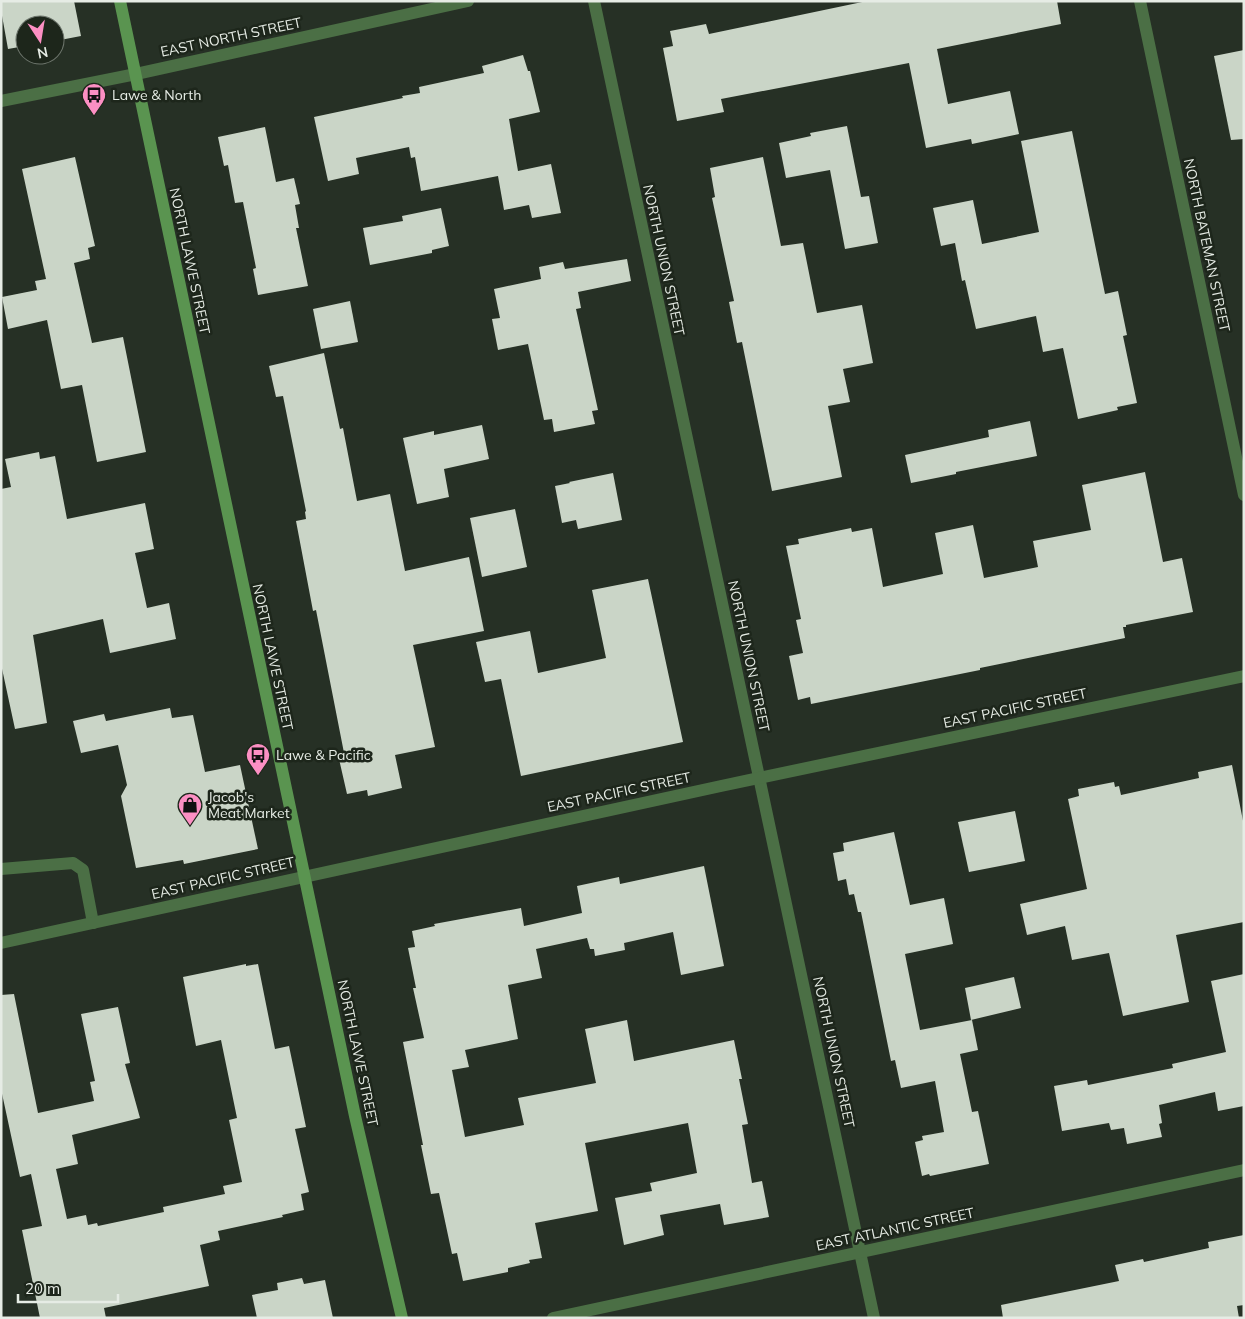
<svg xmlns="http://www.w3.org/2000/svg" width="1245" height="1319" font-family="Mulish,sans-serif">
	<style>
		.building { fill: #cad5c7 }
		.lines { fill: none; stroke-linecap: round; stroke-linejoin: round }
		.service { stroke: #4b6f45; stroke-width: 12 }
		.minor { stroke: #4b6f45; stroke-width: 12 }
		.tertiary { stroke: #4b6f45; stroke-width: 12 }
		.secondary { stroke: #5a9450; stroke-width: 12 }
		.labels { text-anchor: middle; stroke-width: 5; stroke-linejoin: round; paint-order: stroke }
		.street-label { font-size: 14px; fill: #e6ece5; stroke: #1d261b }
		.poi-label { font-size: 14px; fill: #e6ece5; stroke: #1d261b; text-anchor: start }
	</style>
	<rect width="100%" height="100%" fill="#263025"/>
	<!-- building -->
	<g class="building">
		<path d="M 1,1 L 74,1 L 81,36 L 55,41 L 55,25 L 25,25 L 25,46 L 8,49 L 1,10 Z"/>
		<path d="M 867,1 L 1057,1 L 1061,24 L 937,49 L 948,104 L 1010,91 L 1019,134 L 972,144 L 971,139 L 926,148 L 909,63 L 721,99 L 724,112 L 677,121 L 663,48 L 673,46 L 670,31 L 706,24 L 709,34 Z"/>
		<path d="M 1244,50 L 1244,139 L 1231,140 L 1214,56 Z"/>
		<path d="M 523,55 L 528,71 L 530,71 L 540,112 L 509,119 L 518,171 L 551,164 L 561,213 L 532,218 L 529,205 L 504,210 L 498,176 L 421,191 L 415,157 L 411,158 L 409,147 L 356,158 L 359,174 L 328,181 L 314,117 L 403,98 L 402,96 L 420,93 L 419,87 L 484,73 L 482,66 Z"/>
		<path d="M 847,126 L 861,197 L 869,196 L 878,243 L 845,249 L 830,170 L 786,178 L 779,143 L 811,136 L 810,133 Z"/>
		<path d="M 265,127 L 276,182 L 294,178 L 300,204 L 295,205 L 299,228 L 296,228 L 308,286 L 258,295 L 253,269 L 256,268 L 243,202 L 235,203 L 228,165 L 224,166 L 218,137 Z"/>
		<path d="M 1072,131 L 1105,294 L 1118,291 L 1127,335 L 1123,336 L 1137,403 L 1117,407 L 1118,410 L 1078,419 L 1063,348 L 1043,352 L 1036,316 L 976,329 L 965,280 L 962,281 L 955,243 L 941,246 L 933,208 L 973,200 L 982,244 L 1039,232 L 1021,141 Z"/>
		<path d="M 75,157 L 95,246 L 88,248 L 90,259 L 74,263 L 92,343 L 123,337 L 146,452 L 97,462 L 82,385 L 61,389 L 47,320 L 8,329 L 2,297 L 37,290 L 35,281 L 46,279 L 22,169 Z"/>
		<path d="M 763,157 L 781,246 L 803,243 L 817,313 L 862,305 L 873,363 L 843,369 L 850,402 L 828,406 L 842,477 L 772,491 L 742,342 L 737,343 L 729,302 L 734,301 L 712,198 L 715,197 L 710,168 Z"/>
		<path d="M 441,208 L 449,246 L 432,250 L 432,253 L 370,265 L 363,228 L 403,221 L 402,216 Z"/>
		<path d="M 627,259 L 631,281 L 578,292 L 581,308 L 576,309 L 598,410 L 592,411 L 595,424 L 554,432 L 552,419 L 544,420 L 528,344 L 498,350 L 492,319 L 500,318 L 494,289 L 541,279 L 539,267 L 563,262 L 565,269 Z"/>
		<path d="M 350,301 L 358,342 L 321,349 L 313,309 Z"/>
		<path d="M 324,353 L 340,429 L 343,428 L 357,501 L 390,494 L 405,571 L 469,557 L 484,631 L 413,645 L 435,747 L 395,755 L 402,788 L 368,796 L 367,790 L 347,794 L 339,759 L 345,758 L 316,610 L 313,611 L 296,521 L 306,519 L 305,512 L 306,511 L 283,396 L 276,397 L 269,366 Z"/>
		<path d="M 1030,421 L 1037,456 L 956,472 L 956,474 L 911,483 L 905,455 L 989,437 L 988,430 Z"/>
		<path d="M 482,425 L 489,459 L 444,469 L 449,497 L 417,504 L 403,438 L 434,431 L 434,435 Z"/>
		<path d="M 39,452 L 40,459 L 55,456 L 67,519 L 145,503 L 154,549 L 135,553 L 147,608 L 169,603 L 176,639 L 110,653 L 103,619 L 33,635 L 47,723 L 15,729 L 1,664 L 1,489 L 11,487 L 5,459 Z"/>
		<path d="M 1145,472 L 1163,562 L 1182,558 L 1193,612 L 1126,625 L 1126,627 L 1123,627 L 1125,638 L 980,668 L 980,670 L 811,704 L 810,697 L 798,700 L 789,656 L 803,653 L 796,620 L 801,619 L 786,546 L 799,544 L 798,539 L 851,528 L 852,532 L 872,528 L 883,587 L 943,574 L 935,533 L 973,525 L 984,578 L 1038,567 L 1033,541 L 1091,530 L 1082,485 Z"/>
		<path d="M 613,473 L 622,520 L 578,529 L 576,520 L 562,523 L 555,486 L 570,483 L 569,482 Z"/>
		<path d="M 515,509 L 527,567 L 482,577 L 470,518 Z"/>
		<path d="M 648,579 L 683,742 L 521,776 L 501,679 L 485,682 L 476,642 L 530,631 L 538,673 L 606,658 L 592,590 Z"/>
		<path d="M 170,708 L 172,718 L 193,715 L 205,772 L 240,765 L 258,849 L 184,864 L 183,860 L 136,868 L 121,796 L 127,785 L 118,745 L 81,753 L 73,721 L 104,714 L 106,721 Z"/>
		<path d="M 1232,765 L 1244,826 L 1244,922 L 1176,935 L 1189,1002 L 1123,1016 L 1109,953 L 1072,960 L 1065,926 L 1027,935 L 1020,904 L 1087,889 L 1068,799 L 1079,796 L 1078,789 L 1114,782 L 1115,787 L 1119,786 L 1121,795 L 1199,778 L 1198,772 Z"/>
		<path d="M 1015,811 L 1025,861 L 969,872 L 958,822 Z"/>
		<path d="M 894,832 L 910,905 L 944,898 L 953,944 L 905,954 L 920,1030 L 972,1020 L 978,1050 L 960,1054 L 972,1112 L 978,1111 L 989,1164 L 930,1176 L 929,1174 L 922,1176 L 915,1142 L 923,1140 L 922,1136 L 944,1132 L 935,1081 L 901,1088 L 895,1060 L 891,1061 L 861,912 L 858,912 L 854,894 L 849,895 L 846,879 L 838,881 L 833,853 L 844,851 L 843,843 Z"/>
		<path d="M 704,866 L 724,966 L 681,975 L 673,932 L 624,943 L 625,950 L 595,956 L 594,949 L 590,949 L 587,938 L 536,949 L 542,978 L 508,985 L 518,1039 L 465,1050 L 469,1067 L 452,1070 L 465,1137 L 524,1125 L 518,1098 L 596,1083 L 585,1029 L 627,1020 L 634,1061 L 734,1040 L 742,1079 L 739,1079 L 748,1124 L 742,1125 L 752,1183 L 762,1181 L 769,1217 L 724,1225 L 720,1204 L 660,1215 L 664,1235 L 624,1245 L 615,1198 L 652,1191 L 650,1183 L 697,1173 L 688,1123 L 585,1143 L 598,1211 L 535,1223 L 542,1258 L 529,1260 L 530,1263 L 508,1268 L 508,1272 L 463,1281 L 457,1253 L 452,1254 L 439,1193 L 431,1194 L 421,1145 L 423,1145 L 403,1042 L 424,1038 L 413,988 L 416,988 L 408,948 L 415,947 L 412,931 L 435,926 L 434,924 L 521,908 L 524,926 L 582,913 L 577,886 L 619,877 L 620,884 Z"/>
		<path d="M 246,964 L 246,966 L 258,964 L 275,1049 L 289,1046 L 306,1127 L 295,1129 L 309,1192 L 301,1194 L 304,1210 L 282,1215 L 283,1217 L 218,1231 L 220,1240 L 200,1245 L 209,1286 L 104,1308 L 106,1318 L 40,1318 L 22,1230 L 42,1226 L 31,1174 L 20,1177 L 1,1089 L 1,995 L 14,994 L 38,1113 L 94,1101 L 90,1082 L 95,1081 L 81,1014 L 118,1007 L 130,1063 L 125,1064 L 140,1118 L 72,1135 L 78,1164 L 56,1169 L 67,1219 L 86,1215 L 88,1225 L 97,1223 L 98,1226 L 164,1212 L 163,1207 L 225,1194 L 223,1186 L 242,1182 L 229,1120 L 237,1118 L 221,1040 L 196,1046 L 183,977 Z"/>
		<path d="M 1244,974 L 1244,1106 L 1218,1111 L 1215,1092 L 1159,1105 L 1162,1123 L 1159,1124 L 1162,1137 L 1127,1144 L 1124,1128 L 1111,1130 L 1109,1123 L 1062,1131 L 1054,1086 L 1087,1080 L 1088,1085 L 1173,1068 L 1172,1064 L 1226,1052 L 1211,981 Z"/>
		<path d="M 1014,977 L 1021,1008 L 971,1020 L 965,988 Z"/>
		<path d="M 1244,1235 L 1244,1305 L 1237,1306 L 1239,1318 L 1003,1318 L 1001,1305 L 1119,1281 L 1115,1265 L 1143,1259 L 1144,1262 L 1209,1248 L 1208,1242 Z"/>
		<path d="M 302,1278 L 304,1284 L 325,1280 L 333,1318 L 257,1318 L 252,1295 L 278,1290 L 277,1283 Z"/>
	</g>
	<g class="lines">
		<!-- service -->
		<path class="service" d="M 1,869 L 73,863 L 83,870 L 93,923"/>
		<!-- minor -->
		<g class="minor">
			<path d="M 594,1 L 874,1318"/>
			<path d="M 1140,1 L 1244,495"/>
			<path d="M 1,101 L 136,74 L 468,1"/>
			<path d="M 1,943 L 721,786 L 1244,676"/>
		</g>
		<!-- tertiary -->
		<path class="tertiary" d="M 553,1318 L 1244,1170"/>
		<!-- secondary -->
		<path class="secondary" d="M 120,1 L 355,1116 L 402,1318"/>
	</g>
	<!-- icons -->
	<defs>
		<g id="bus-pin" transform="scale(1.25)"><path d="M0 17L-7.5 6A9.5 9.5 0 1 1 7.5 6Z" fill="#fc8fc3" stroke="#1d261b"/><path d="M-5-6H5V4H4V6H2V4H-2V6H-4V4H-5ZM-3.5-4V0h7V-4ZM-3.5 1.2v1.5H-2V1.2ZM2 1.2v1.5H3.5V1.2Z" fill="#111"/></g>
		<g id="shop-pin" transform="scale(1.25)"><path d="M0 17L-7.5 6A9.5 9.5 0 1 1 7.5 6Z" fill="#fc8fc3" stroke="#1d261b"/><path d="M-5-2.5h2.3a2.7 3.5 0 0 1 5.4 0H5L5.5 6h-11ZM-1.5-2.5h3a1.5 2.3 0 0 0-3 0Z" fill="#111"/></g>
	</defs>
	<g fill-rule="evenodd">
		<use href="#bus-pin" x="94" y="95"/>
		<use href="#bus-pin" x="258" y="755"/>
		<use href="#shop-pin" x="190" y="805"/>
	</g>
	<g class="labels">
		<!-- street labels -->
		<g class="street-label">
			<text transform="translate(231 37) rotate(-12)" y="5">EAST NORTH STREET</text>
			<text transform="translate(1207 245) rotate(78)" y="5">NORTH BATEMAN STREET</text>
			<text transform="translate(664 260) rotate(78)" y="5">NORTH UNION STREET</text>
			<text transform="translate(190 261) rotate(78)" y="5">NORTH LAWE STREET</text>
			<text transform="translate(749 656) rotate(78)" y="5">NORTH UNION STREET</text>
			<text transform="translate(273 657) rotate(78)" y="5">NORTH LAWE STREET</text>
			<text transform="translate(1015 708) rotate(-12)" y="5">EAST PACIFIC STREET</text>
			<text transform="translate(619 792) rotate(-12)" y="5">EAST PACIFIC STREET</text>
			<text transform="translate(223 878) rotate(-13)" y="5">EAST PACIFIC STREET</text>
			<text transform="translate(834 1052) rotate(78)" y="5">NORTH UNION STREET</text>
			<text transform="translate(358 1053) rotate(78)" y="5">NORTH LAWE STREET</text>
			<text transform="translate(895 1229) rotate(-12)" y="5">EAST ATLANTIC STREET</text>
		</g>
		<!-- poi labels -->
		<g class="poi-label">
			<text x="112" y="100">Lawe &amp; North</text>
			<text x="276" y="760">Lawe &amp; Pacific</text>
			<text x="208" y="802">Jacob's<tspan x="208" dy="16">Meat Market</tspan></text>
		</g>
	</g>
	<!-- border -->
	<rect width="1245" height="1319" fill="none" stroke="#e6ece5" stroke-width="5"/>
	<!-- north arrow -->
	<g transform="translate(40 40) rotate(168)"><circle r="24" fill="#1d261b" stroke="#6d756c"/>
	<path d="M0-4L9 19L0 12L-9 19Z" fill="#fc8fc3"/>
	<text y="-8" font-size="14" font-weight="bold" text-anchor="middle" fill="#e6ece5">N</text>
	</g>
	<!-- scale -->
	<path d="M18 1294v8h100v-8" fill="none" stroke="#e6ece5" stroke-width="2.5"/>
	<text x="25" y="1294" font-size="15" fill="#e6ece5" stroke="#1d261b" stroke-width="4" paint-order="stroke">20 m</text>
</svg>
